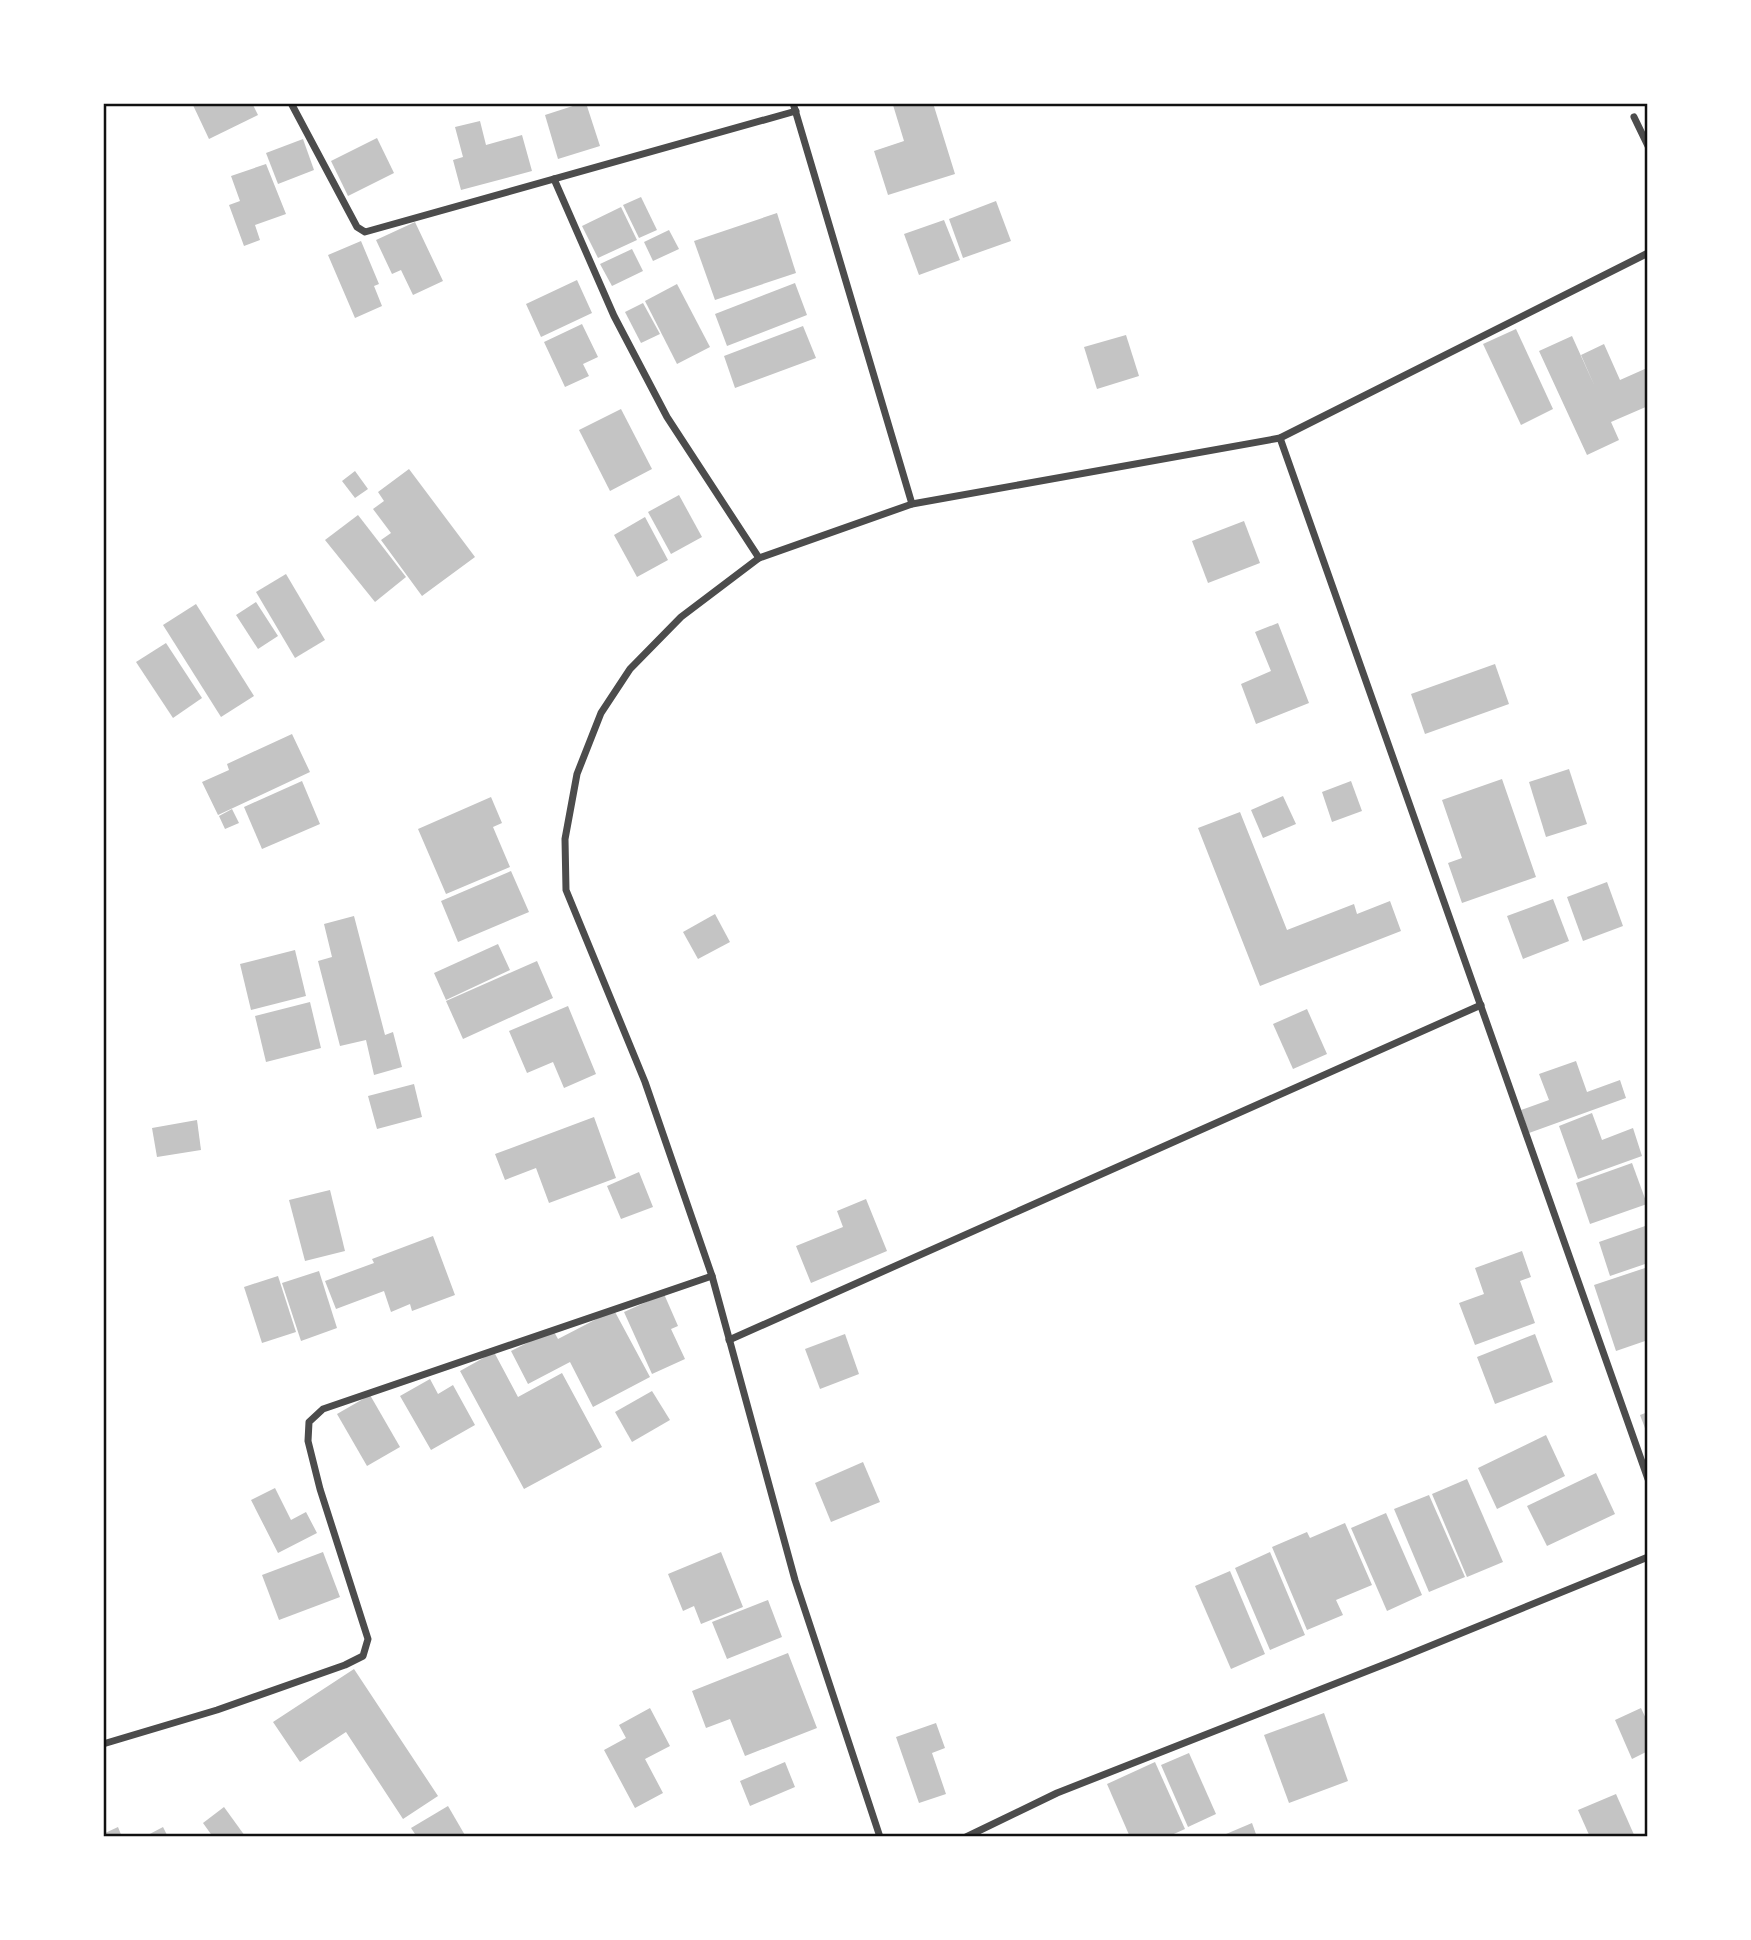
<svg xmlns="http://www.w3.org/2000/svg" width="1751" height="1940" font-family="'Golos Text',sans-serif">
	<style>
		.building { fill: #c4c4c4 }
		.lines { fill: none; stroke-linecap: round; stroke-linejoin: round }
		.minor { stroke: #4c4c4c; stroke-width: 7 }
		.neatline { fill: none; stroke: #111; stroke-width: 2.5 }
	</style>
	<rect width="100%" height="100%" fill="#fff"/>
	<!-- building -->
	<g class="building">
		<path d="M 192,103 L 252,103 L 258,115 L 209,139 Z"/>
		<path d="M 582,103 L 586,103 L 600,146 L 558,159 L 545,115 Z"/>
		<path d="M 898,103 L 933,103 L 955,174 L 888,195 L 874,151 L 904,141 L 893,105 Z"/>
		<path d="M 480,121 L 486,145 L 522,135 L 532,171 L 461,190 L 453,160 L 463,157 L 455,127 Z"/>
		<path d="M 377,138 L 394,173 L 348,196 L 331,161 Z"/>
		<path d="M 303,139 L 314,170 L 278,184 L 266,153 Z"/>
		<path d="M 266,164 L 286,214 L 255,225 L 260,240 L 244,246 L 229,205 L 240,201 L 231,176 Z"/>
		<path d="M 641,197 L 657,230 L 639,238 L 623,205 Z"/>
		<path d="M 996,201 L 1011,241 L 963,258 L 949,219 Z"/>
		<path d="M 621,207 L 637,240 L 598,258 L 582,226 Z"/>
		<path d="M 777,213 L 796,273 L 715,300 L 694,241 Z"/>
		<path d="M 944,220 L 960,260 L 919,275 L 904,234 Z"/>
		<path d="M 415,222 L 443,281 L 413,295 L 401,270 L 392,274 L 376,240 Z"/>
		<path d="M 669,230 L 679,249 L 653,261 L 644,242 Z"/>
		<path d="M 361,241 L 379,284 L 374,286 L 382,306 L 355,318 L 328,255 Z"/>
		<path d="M 632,249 L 643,271 L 612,286 L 600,264 Z"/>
		<path d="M 577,280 L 592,313 L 541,337 L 526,304 Z"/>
		<path d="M 795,283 L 807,315 L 727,346 L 715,314 Z"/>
		<path d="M 677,284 L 710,347 L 677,364 L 645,301 Z"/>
		<path d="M 643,303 L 660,334 L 641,343 L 625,312 Z"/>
		<path d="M 582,324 L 598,357 L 583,364 L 589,376 L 565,387 L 544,342 Z"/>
		<path d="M 803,326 L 816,358 L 735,388 L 724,356 Z"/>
		<path d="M 1516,329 L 1553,409 L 1521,425 L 1483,344 Z"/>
		<path d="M 1126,335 L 1139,376 L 1097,389 L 1084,347 Z"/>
		<path d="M 1572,336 L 1595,387 L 1581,355 L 1604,344 L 1620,380 L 1647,368 L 1648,370 L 1648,406 L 1611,422 L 1619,440 L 1587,455 L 1539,351 Z"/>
		<path d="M 621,409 L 652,469 L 610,491 L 579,430 Z"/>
		<path d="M 409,469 L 475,557 L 422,596 L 381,540 L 391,533 L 373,509 L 384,501 L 378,492 Z"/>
		<path d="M 355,471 L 368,489 L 355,498 L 342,481 Z"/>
		<path d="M 679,495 L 702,537 L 671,554 L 648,512 Z"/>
		<path d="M 358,515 L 406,577 L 375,602 L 325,540 Z"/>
		<path d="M 645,517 L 668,560 L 637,577 L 614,535 Z"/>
		<path d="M 1244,521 L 1260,563 L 1208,583 L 1192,541 Z"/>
		<path d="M 286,574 L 325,640 L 295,658 L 256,592 Z"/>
		<path d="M 256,602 L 278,636 L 258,649 L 236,615 Z"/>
		<path d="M 196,604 L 254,696 L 221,717 L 163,625 Z"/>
		<path d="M 1278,623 L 1309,703 L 1256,724 L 1241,684 L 1271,671 L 1255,632 Z"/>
		<path d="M 166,643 L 202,698 L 173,718 L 136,662 Z"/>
		<path d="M 1495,664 L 1509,704 L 1425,734 L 1411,694 Z"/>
		<path d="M 292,734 L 310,772 L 218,815 L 202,782 L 229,770 L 227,764 Z"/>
		<path d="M 1569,769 L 1587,824 L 1546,837 L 1529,782 Z"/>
		<path d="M 1502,779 L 1536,877 L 1462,903 L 1448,863 L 1462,858 L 1442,800 Z"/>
		<path d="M 302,781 L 320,824 L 262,849 L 244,807 Z"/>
		<path d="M 1351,781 L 1362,811 L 1332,822 L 1322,792 Z"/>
		<path d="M 1283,796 L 1296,824 L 1263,838 L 1251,810 Z"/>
		<path d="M 491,797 L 502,823 L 493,827 L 510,867 L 446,894 L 418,829 Z"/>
		<path d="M 232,809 L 239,823 L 225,829 L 219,816 Z"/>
		<path d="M 1240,812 L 1287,930 L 1354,904 L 1357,914 L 1390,901 L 1401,931 L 1260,986 L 1198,828 Z"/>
		<path d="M 511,871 L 529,912 L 458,942 L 441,901 Z"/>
		<path d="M 1607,882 L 1623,926 L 1583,941 L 1567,897 Z"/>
		<path d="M 1553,899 L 1569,941 L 1523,959 L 1507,916 Z"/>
		<path d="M 715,914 L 730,942 L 698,959 L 683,932 Z"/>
		<path d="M 354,916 L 385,1035 L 393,1032 L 402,1067 L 374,1075 L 366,1040 L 340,1046 L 318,961 L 332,957 L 324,924 Z"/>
		<path d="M 498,944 L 510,970 L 446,1000 L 434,973 Z"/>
		<path d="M 295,950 L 306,996 L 251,1010 L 240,964 Z"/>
		<path d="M 537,961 L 553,998 L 463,1039 L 446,1001 Z"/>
		<path d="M 310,1002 L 321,1048 L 266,1062 L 255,1016 Z"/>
		<path d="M 568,1006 L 596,1074 L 564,1088 L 553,1062 L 527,1073 L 509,1031 Z"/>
		<path d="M 1307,1009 L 1327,1054 L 1293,1069 L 1273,1024 Z"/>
		<path d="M 1576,1061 L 1587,1092 L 1620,1080 L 1626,1098 L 1529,1133 L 1521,1110 L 1549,1100 L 1539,1074 Z"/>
		<path d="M 414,1084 L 422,1117 L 377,1129 L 368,1096 Z"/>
		<path d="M 1592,1113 L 1602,1140 L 1633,1128 L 1642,1156 L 1578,1179 L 1559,1126 Z"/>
		<path d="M 594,1117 L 616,1178 L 549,1203 L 536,1168 L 505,1180 L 495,1154 Z"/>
		<path d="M 197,1120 L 201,1150 L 157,1157 L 152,1128 Z"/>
		<path d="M 1632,1163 L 1647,1204 L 1590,1224 L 1576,1183 Z"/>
		<path d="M 639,1172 L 653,1207 L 621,1219 L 607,1186 Z"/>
		<path d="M 330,1190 L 345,1251 L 305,1261 L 289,1200 Z"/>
		<path d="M 866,1199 L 887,1251 L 811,1283 L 796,1246 L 843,1227 L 837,1211 Z"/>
		<path d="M 1648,1225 L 1648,1263 L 1610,1276 L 1599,1242 Z"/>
		<path d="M 433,1236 L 455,1295 L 412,1311 L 410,1304 L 391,1312 L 384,1291 L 336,1309 L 325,1281 L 374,1263 L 372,1259 Z"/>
		<path d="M 1522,1251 L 1531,1277 L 1520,1281 L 1535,1323 L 1475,1345 L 1459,1303 L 1484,1294 L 1475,1268 Z"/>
		<path d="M 1648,1267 L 1648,1340 L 1616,1351 L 1594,1285 Z"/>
		<path d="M 319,1271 L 337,1328 L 301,1341 L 282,1283 Z"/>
		<path d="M 278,1276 L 296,1332 L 262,1343 L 244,1287 Z"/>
		<path d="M 664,1294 L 678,1326 L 671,1329 L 685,1359 L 652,1374 L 624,1312 Z"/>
		<path d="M 614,1310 L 650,1377 L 593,1407 L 570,1362 L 528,1384 L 511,1351 L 553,1330 L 558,1339 Z"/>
		<path d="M 845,1334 L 859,1374 L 820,1389 L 805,1349 Z"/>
		<path d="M 1535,1334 L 1553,1382 L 1495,1404 L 1477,1357 Z"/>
		<path d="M 494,1352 L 518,1397 L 562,1373 L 602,1447 L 524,1489 L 460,1371 Z"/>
		<path d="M 430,1379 L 438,1394 L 453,1385 L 475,1425 L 431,1450 L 400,1396 Z"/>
		<path d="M 652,1391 L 670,1420 L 632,1442 L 615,1412 Z"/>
		<path d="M 370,1395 L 400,1447 L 367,1466 L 337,1414 Z"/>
		<path d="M 1648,1412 L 1648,1436 L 1640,1415 Z"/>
		<path d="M 1546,1435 L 1565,1476 L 1497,1509 L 1478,1468 Z"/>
		<path d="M 863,1462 L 880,1502 L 831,1522 L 815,1483 Z"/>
		<path d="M 1596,1473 L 1615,1514 L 1547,1546 L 1527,1506 Z"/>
		<path d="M 1467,1479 L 1503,1562 L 1467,1577 L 1432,1494 Z"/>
		<path d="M 275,1488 L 291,1520 L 306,1512 L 317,1533 L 278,1553 L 251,1500 Z"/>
		<path d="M 1429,1495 L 1465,1577 L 1429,1592 L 1394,1509 Z"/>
		<path d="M 1386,1513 L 1422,1595 L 1387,1611 L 1351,1528 Z"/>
		<path d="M 1345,1523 L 1372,1585 L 1336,1600 L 1343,1615 L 1307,1630 L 1272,1547 L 1307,1532 L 1310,1538 Z"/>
		<path d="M 323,1552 L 340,1597 L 279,1620 L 262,1575 Z"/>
		<path d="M 721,1552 L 743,1607 L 701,1624 L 694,1606 L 683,1611 L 668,1574 Z"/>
		<path d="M 1270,1552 L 1305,1635 L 1270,1650 L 1235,1568 Z"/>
		<path d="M 1230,1571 L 1265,1654 L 1231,1669 L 1195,1586 Z"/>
		<path d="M 768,1600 L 782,1637 L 727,1659 L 712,1622 Z"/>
		<path d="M 788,1653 L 817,1728 L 745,1756 L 730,1719 L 706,1728 L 692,1691 Z"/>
		<path d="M 354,1669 L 438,1796 L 403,1819 L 346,1732 L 300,1762 L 273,1722 Z"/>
		<path d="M 650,1708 L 670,1746 L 645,1759 L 663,1793 L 635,1808 L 604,1750 L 626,1738 L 619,1725 Z"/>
		<path d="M 1641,1708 L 1648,1723 L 1648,1751 L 1632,1759 L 1615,1720 Z"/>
		<path d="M 1324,1713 L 1348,1781 L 1289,1803 L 1264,1735 Z"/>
		<path d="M 936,1723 L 945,1748 L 932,1753 L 946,1794 L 919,1803 L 896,1737 Z"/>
		<path d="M 1189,1753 L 1216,1814 L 1188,1827 L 1161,1765 Z"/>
		<path d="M 785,1762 L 795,1787 L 750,1806 L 740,1781 Z"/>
		<path d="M 1155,1762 L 1185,1829 L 1167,1837 L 1130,1837 L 1107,1784 Z"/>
		<path d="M 1616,1794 L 1635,1837 L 1590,1837 L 1578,1810 Z"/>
		<path d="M 448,1806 L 466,1837 L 417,1837 L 411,1828 Z"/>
		<path d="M 224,1807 L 245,1836 L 244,1837 L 213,1837 L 203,1823 Z"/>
		<path d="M 1252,1823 L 1257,1837 L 1219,1837 Z"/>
		<path d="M 118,1827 L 122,1837 L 103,1837 L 103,1834 Z"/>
		<path d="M 163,1827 L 168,1837 L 144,1837 Z"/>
	</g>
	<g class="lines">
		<!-- minor -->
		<g class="minor">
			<path d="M 291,103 L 357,227 L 365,232 L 796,111"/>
			<path d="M 793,103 L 912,504"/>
			<path d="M 1634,117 L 1648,146"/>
			<path d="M 554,179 L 614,316 L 667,417 L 759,558"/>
			<path d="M 1280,438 L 1648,1479"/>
			<path d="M 729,1340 L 1481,1005"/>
			<path d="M 103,1744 L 217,1710 L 345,1665 L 363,1656 L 368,1639 L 320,1489 L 308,1441 L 309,1422 L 323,1409 L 712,1276"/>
			<path d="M 880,1837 L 795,1580 L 712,1276 L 645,1082 L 566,890 L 565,839 L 577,774 L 601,713 L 630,669 L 681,617 L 759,558 L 912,504 L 1280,438 L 1648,253"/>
			<path d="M 966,1837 L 1057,1793 L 1398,1659 L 1648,1557"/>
		</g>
	</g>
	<!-- border -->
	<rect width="1751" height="1940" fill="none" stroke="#ffffff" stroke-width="210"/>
	<rect x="105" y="105" width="1541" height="1730" class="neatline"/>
</svg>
